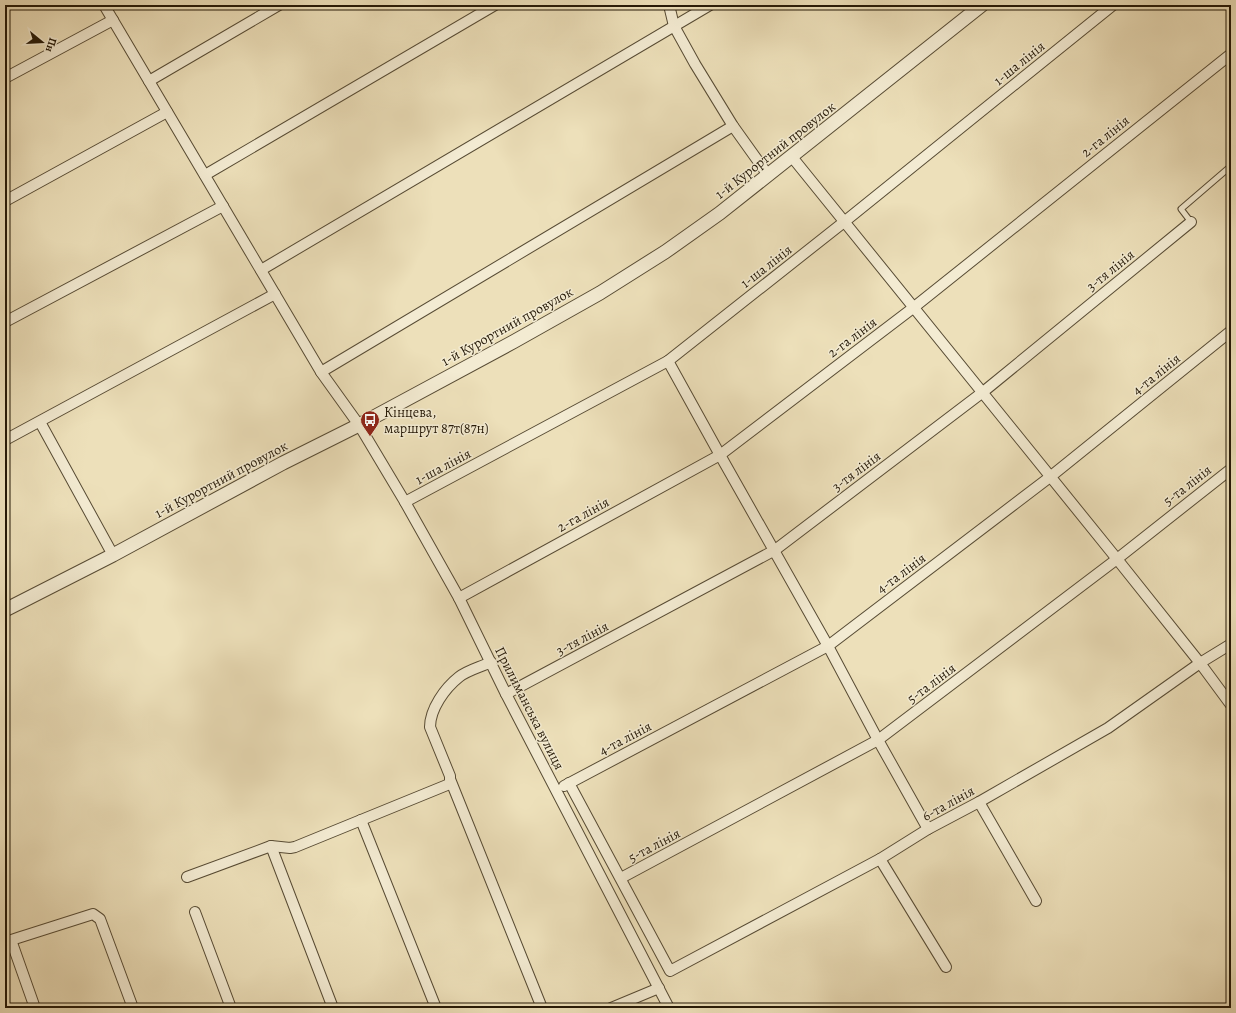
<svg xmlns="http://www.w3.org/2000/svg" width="1236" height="1013" font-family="Alegreya,serif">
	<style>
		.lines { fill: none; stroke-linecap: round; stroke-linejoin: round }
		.service-casing { stroke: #574b34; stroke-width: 7 }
		.minor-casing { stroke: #574b34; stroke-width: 12 }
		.tertiary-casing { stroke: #574b34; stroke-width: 15 }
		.service { stroke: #f3ebd2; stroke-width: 5 }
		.minor { stroke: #f3ebd2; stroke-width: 10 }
		.tertiary { stroke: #f3ebd2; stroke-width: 13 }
		.labels { text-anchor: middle; stroke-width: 3; stroke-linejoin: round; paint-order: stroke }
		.street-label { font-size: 14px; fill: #251907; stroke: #f3ebd2 }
		.poi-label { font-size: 14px; fill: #251907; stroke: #f3ebd2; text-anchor: start }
	</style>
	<rect width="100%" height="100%" fill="#ede0ba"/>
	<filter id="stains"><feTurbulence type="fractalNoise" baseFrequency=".005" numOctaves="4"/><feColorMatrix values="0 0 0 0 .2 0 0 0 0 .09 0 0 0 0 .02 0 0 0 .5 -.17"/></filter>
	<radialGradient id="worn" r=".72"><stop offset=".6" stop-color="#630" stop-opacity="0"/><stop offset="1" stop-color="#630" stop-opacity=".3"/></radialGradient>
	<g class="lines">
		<!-- service casing -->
		<g class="service-casing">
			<path id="service" d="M 1191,222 L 1181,209 L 1231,166"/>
		</g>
		<!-- minor casing -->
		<g class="minor-casing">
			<g id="minor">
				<path d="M 104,5 L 321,372 L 359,425 L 405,502 L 459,598 L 506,694 L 669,1008"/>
				<path d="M 669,5 L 674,26 L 695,64 L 733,126 L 768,175"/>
				<path d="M 5,78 L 113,20"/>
				<path d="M 149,81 L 279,5"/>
				<path d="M 792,157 L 1117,559 L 1200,663 L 1231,705"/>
				<path d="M 205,175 L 495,5"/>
				<path d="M 5,201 L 167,112"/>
				<path d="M 261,270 L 710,5"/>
				<path d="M 5,322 L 223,206"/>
				<path d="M 668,361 L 720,455 L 828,646 L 878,740 L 928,829"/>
				<path d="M 321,372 L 733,126"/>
				<path d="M 40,422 L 113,555"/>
				<path d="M 5,440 L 275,294"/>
				<path d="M 405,502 L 668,361 L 844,222 L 1113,5"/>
				<path d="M 459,598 L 720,455 L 913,308 L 1231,54"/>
				<path d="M 506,694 L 775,550 L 983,392 L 1191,222"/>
				<path d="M 450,779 L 542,1008"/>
				<path d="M 569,783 L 670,971 L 880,859 L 928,829 L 979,802 L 1108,728 L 1200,663 L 1231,644"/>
				<path d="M 564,786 L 828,646 L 1050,477 L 1231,331"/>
				<path d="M 979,802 L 1036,901"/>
				<path d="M 361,820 L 436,1008"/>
				<path d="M 271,846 L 333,1008"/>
				<path d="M 880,859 L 946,967"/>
				<path d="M 187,877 L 271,846 L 290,848 L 295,847 L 447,785 L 450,782 L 450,776 L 430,727 C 430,709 445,688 459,677 C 468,670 481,667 491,662"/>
				<path d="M 621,878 L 878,740 L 1117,559 L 1231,469"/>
				<path d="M 195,912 L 231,1008"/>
				<path d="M 11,940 L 35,1008"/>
				<path d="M 5,942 L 93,914 L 100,919 L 133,1008"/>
				<path d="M 611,1008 L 659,988"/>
			</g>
		</g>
		<!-- tertiary casing -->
		<g class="tertiary-casing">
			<path id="tertiary" d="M 5,610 L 113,555 L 283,463 L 359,425 L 513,342 L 600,293 L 665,252 L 720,213 L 982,5"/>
		</g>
		<!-- service -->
		<use href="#service" class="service"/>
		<!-- minor -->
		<use href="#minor" class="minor"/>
		<!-- tertiary -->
		<use href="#tertiary" class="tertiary"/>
	</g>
	<!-- icons -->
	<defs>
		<g id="bus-pin" transform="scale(1)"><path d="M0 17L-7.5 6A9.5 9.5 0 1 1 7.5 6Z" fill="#8f2418" stroke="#f3ebd2"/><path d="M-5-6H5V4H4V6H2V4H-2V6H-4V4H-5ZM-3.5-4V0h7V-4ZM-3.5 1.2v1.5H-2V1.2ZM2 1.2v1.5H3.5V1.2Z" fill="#fff"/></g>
	</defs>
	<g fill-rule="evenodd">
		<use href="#bus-pin" x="370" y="420"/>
	</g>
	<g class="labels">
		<!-- street labels -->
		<g class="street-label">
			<text transform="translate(1019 63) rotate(-39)" y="5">1-ша лінія</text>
			<text transform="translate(1105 136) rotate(-39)" y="5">2-га лінія</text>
			<text transform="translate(775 150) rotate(-38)" y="5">1-й Курортний провулок</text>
			<text transform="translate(766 266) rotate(-38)" y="5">1-ша лінія</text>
			<text transform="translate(1110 270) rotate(-39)" y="5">3-тя лінія</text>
			<text transform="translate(507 326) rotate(-29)" y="5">1-й Курортний провулок</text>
			<text transform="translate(852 337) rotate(-37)" y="5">2-га лінія</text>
			<text transform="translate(1156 374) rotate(-39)" y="5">4-та лінія</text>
			<text transform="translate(443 466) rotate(-28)" y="5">1-ша лінія</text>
			<text transform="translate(856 471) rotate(-37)" y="5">3-тя лінія</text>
			<text transform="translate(221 479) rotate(-28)" y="5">1-й Курортний провулок</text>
			<text transform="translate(1187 485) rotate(-38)" y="5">5-та лінія</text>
			<text transform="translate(583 514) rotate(-29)" y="5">2-га лінія</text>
			<text transform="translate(901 573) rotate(-37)" y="5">4-та лінія</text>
			<text transform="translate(582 638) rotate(-28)" y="5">3-тя лінія</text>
			<text transform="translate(931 683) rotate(-37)" y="5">5-та лінія</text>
			<text transform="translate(530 708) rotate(63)" y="5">Прилиманська вулиця</text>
			<text transform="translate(625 738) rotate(-28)" y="5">4-та лінія</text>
			<text transform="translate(948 803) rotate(-29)" y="5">6-та лінія</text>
			<text transform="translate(654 845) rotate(-28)" y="5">5-та лінія</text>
		</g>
		<!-- poi labels -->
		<g class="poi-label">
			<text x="384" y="417">Кінцева,<tspan x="384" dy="16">маршрут 87т(87н)</tspan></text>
		</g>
	</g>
	<!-- margin -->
	<rect width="1236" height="1013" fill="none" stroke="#ede0ba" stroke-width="20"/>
	<rect x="6" y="6" width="1224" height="1001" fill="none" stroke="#251907" stroke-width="2"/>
	<rect x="10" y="10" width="1216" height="993" fill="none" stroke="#251907"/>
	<!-- north arrow -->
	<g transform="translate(42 42) rotate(108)" stroke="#f3ebd2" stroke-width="3" paint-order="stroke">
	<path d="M0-3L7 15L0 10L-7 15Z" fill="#251907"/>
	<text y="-6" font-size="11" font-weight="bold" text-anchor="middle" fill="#251907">Пн</text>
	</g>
	<rect width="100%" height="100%" filter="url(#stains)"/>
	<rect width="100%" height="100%" fill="url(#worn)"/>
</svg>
